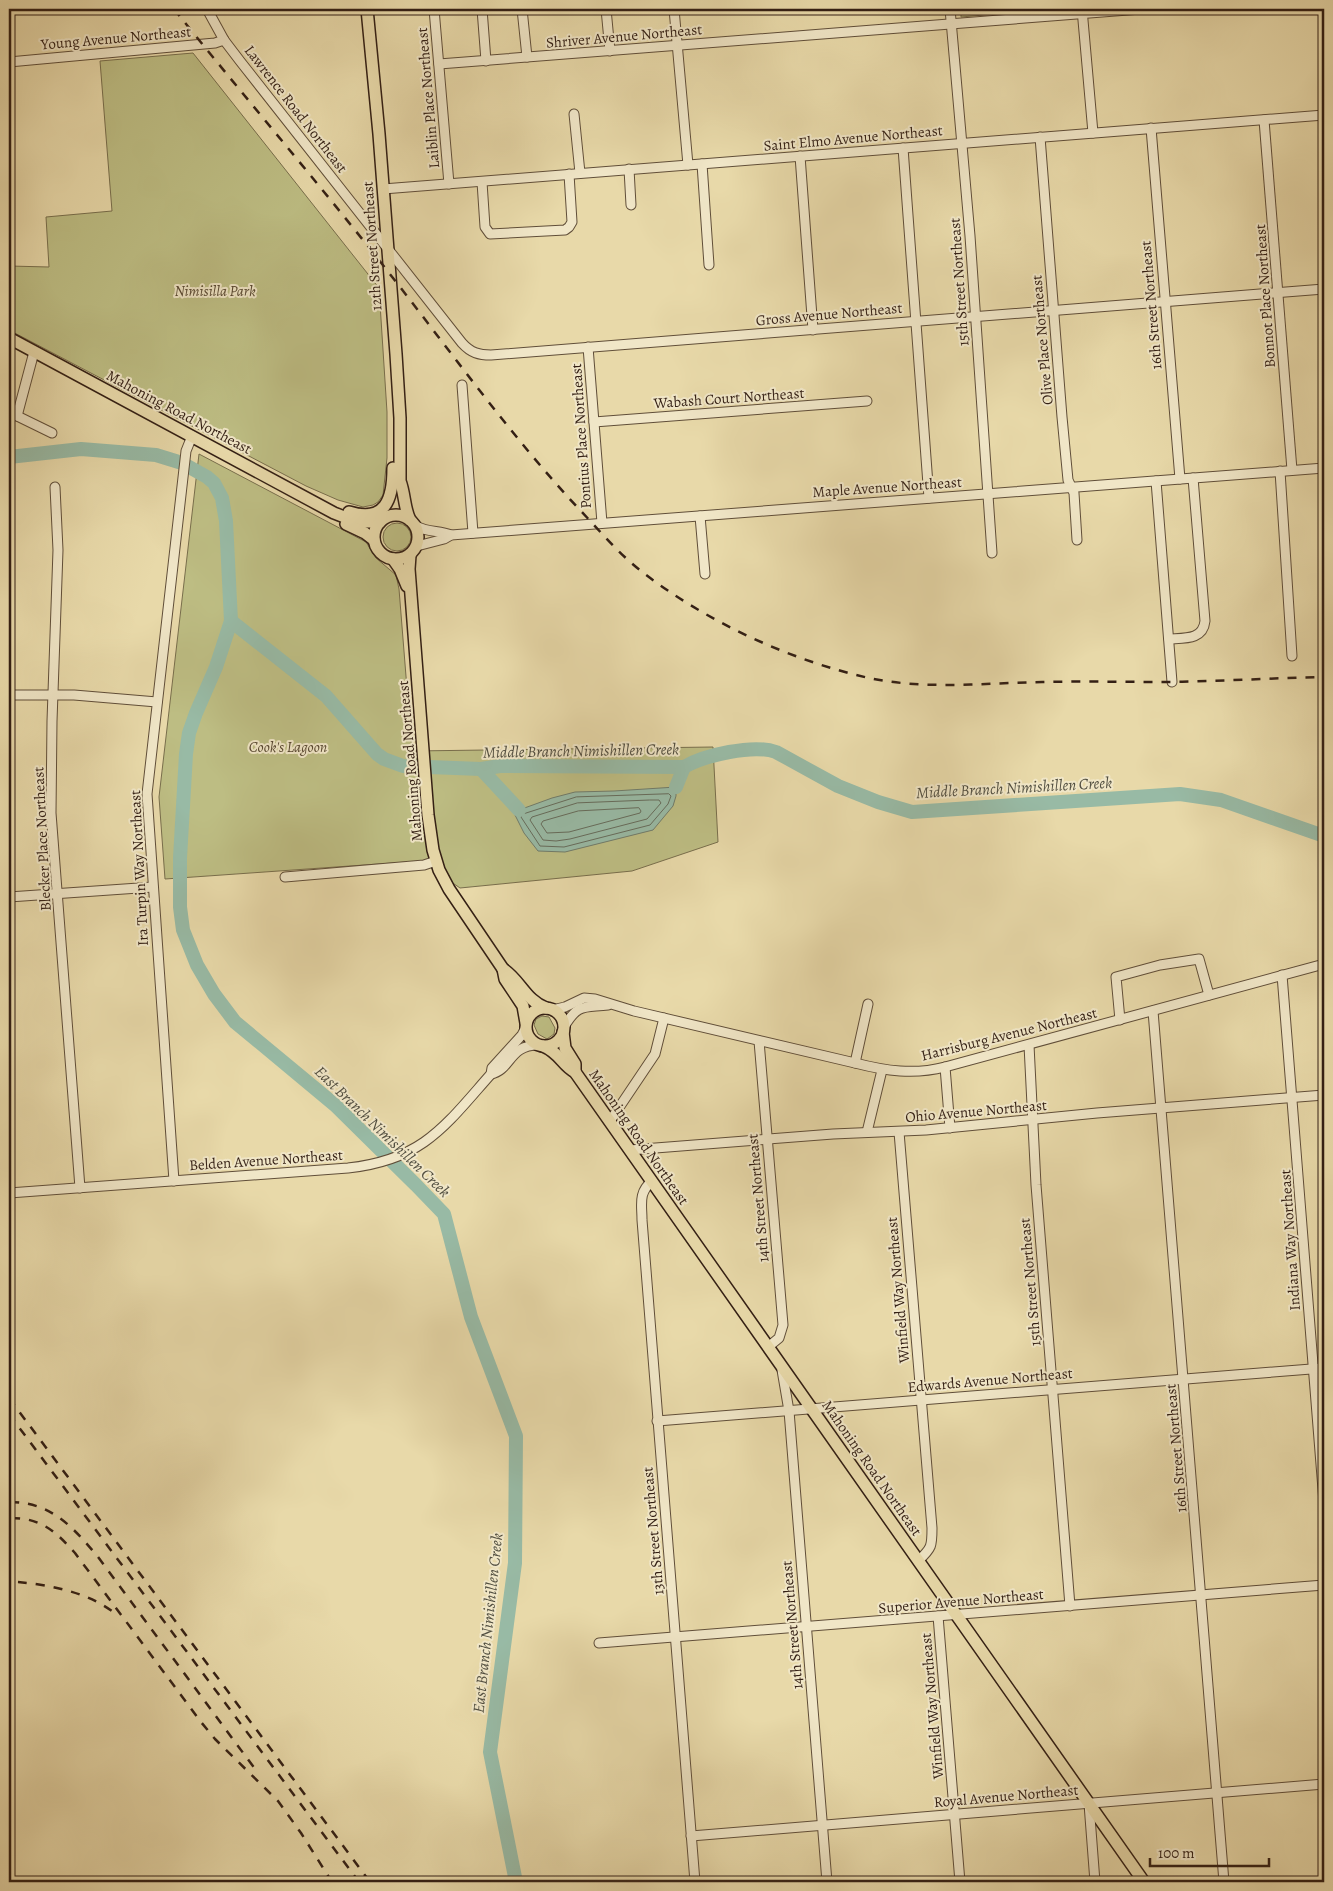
<svg xmlns="http://www.w3.org/2000/svg" width="1333" height="1891" font-family="Alegreya,serif">
	<style>
		.green { fill: #bdbd83; stroke: #786e4c }
		.water { fill: #98baa5; stroke: #707c6b }
		.lines { fill: none; stroke-linecap: round; stroke-linejoin: round }
		.shore { stroke: #666c5c; stroke-width: 1 }
		.river { stroke: #98baa5; stroke-width: 14 }
		.minor-casing { stroke: #604e39; stroke-width: 11 }
		.major-casing { stroke: #331f14; stroke-width: 14 }
		.minor { stroke: #f0e6c7; stroke-width: 9 }
		.major { stroke: #e8d9a9; stroke-width: 11 }
		.rail { stroke: #331f14; stroke-width: 2.5; stroke-dasharray: 9 9; stroke-linecap: butt }
		.labels { text-anchor: middle; stroke-width: 4; stroke-linejoin: round; paint-order: stroke }
		.street-label { font-size: 15px; fill: #331f14; stroke: #f0e6c7 }
		.park-label { font-size: 15px; font-style: italic; fill: #564630; stroke: #f0e6c7 }
		.water-label { font-size: 16px; font-style: italic; fill: #514e40; stroke: #f0e6c7 }
	</style>
	<rect width="100%" height="100%" fill="#e8d9a9"/>
	<filter id="stains"><feTurbulence type="fractalNoise" baseFrequency=".004" numOctaves="4"/><feColorMatrix values="0 0 0 0 .2 0 0 0 0 .09 0 0 0 0 .02 0 0 0 .5 -.17"/></filter>
	<radialGradient id="worn" r=".72"><stop offset=".6" stop-color="#630" stop-opacity="0"/><stop offset="1" stop-color="#630" stop-opacity=".3"/></radialGradient>
	<!-- green -->
	<g class="green">
		<path d="M 961,9 L 1030,9 L 1030,11 L 961,17 Z"/>
		<path d="M 193,53 L 379,288 L 387,412 L 387,458 L 383,495 L 378,502 L 373,505 L 363,507 L 338,500 L 306,486 L 9,330 L 9,266 L 49,267 L 46,217 L 112,211 L 100,61 Z"/>
		<path d="M 199,454 L 366,542 L 376,558 L 396,575 L 399,589 L 412,751 L 713,747 L 718,842 L 632,871 L 460,888 L 421,861 L 165,879 L 159,797 Z"/>
		<circle cx="397" cy="537" r="14"/>
		<path d="M 542,1016 L 549,1017 L 555,1028 L 554,1034 L 547,1039 L 538,1034 L 534,1025 L 536,1019 Z"/>
	</g>
	<!-- water -->
	<path class="water" d="M 676,787 L 676,796 L 673,806 L 653,830 L 565,852 L 538,851 L 524,833 L 514,813 L 519,810 L 552,798 L 575,792 L 614,791 Z"/>
	<g class="lines">
		<!-- shore -->
		<g class="shore">
			<path d="M 669,794 L 671,796 L 668,804 L 650,825 L 564,847 L 540,846 L 521,817 L 523,814 L 576,797 Z"/>
			<path d="M 650,800 L 659,800 L 661,803 L 647,819 L 570,839 L 556,841 L 543,840 L 530,820 L 532,817 L 577,803 Z"/>
			<path d="M 639,808 L 641,811 L 640,813 L 569,832 L 547,833 L 541,824 L 543,821 L 578,811 Z"/>
		</g>
		<!-- river -->
		<g class="river">
			<path d="M 9,457 L 81,449 L 156,455 L 182,463 L 207,477 L 214,483 L 222,498 L 226,521 L 231,621 L 216,667 L 196,713 L 189,733 L 186,754 L 180,858 L 180,907 L 183,930 L 197,965 L 214,994 L 235,1022 L 335,1105 L 416,1185 L 444,1214 L 471,1317 L 516,1436 L 515,1563 L 490,1752 L 516,1882"/>
			<path d="M 231,621 L 326,696 L 377,754 L 384,759 L 403,766 L 481,769 L 500,766 L 684,767 C 705,755 753,744 776,752 L 838,786 L 878,802 L 912,812 L 1180,794 L 1221,800 L 1324,836"/>
			<path d="M 481,769 L 519,810"/>
			<path d="M 676,787 L 684,767"/>
		</g>
		<!-- minor casing -->
		<g class="minor-casing">
			<g id="minor">
				<path d="M 207,9 L 224,40 L 240,61 L 462,343 C 471,353 479,355 491,355 L 1324,289"/>
				<path d="M 434,9 L 449,184"/>
				<path d="M 482,9 L 486,61"/>
				<path d="M 522,9 L 527,57"/>
				<path d="M 606,9 L 610,51"/>
				<path d="M 674,9 L 688,165"/>
				<path d="M 950,9 L 970,236 L 992,553"/>
				<path d="M 1082,9 L 1093,133"/>
				<path d="M 9,62 L 215,43 L 224,40"/>
				<path d="M 439,64 L 1141,9"/>
				<path d="M 574,114 L 580,173"/>
				<path d="M 1264,120 L 1292,470"/>
				<path d="M 1151,128 L 1180,479"/>
				<path d="M 1040,137 L 1062,417 L 1068,480 L 1074,493 L 1077,540"/>
				<path d="M 903,148 L 929,498"/>
				<path d="M 800,156 L 813,330"/>
				<path d="M 702,164 L 709,265"/>
				<path d="M 629,169 L 631,205"/>
				<path d="M 482,182 L 485,227 L 490,234 L 565,230 L 569,227 L 572,222 L 569,174"/>
				<path d="M 383,189 L 1324,115"/>
				<path d="M 588,347 L 602,523"/>
				<path d="M 462,385 L 473,533"/>
				<path d="M 9,412 L 52,433"/>
				<path d="M 17,416 L 34,352"/>
				<path d="M 594,422 L 867,401"/>
				<path d="M 1280,471 L 1292,656"/>
				<path d="M 1156,481 L 1172,682"/>
				<path d="M 55,487 L 58,550 L 52,721 L 51,813 L 80,1188"/>
				<path d="M 700,516 L 705,574"/>
				<path d="M 416,526 C 429,533 439,530 451,535"/>
				<path d="M 417,546 L 444,539 L 451,535 L 1324,468"/>
				<path d="M 1169,639 C 1185,638 1203,640 1205,621 L 1193,478"/>
				<path d="M 9,695 L 74,695 L 157,702"/>
				<path d="M 285,877 L 424,865 L 436,861"/>
				<path d="M 9,897 L 153,887"/>
				<path d="M 1282,975 L 1324,1502"/>
				<path d="M 552,1010 L 565,1007 L 584,998 L 595,999 L 634,1011 L 855,1063 C 886,1071 914,1075 945,1067 L 1324,964"/>
				<path d="M 1153,1011 L 1224,1882"/>
				<path d="M 1120,1020 L 1116,977 L 1160,965 L 1199,959 L 1209,995"/>
				<path d="M 564,1027 C 578,1003 584,1008 608,1005"/>
				<path d="M 759,1041 L 783,1325 L 779,1338 L 768,1347"/>
				<path d="M 1029,1045 L 1036,1185 L 1070,1606"/>
				<path d="M 855,1063 L 868,1004"/>
				<path d="M 945,1067 L 950,1128"/>
				<path d="M 491,1074 C 511,1070 509,1045 538,1045"/>
				<path d="M 610,1121 L 655,1054 L 664,1018"/>
				<path d="M 867,1132 L 882,1070"/>
				<path d="M 899,1132 L 932,1528 C 932,1546 932,1548 918,1561"/>
				<path d="M 630,1150 L 833,1134 L 926,1130 L 1097,1113 L 1324,1095"/>
				<path d="M 174,1181 L 147,794 L 186,451 L 192,436"/>
				<path d="M 652,1181 C 638,1193 642,1204 642,1220 L 695,1882"/>
				<path d="M 9,1193 L 348,1168 C 423,1160 445,1126 491,1074 L 492,1068 L 522,1035 L 526,1027"/>
				<path d="M 782,1370 L 789,1411 L 827,1882"/>
				<path d="M 657,1421 L 1324,1368"/>
				<path d="M 938,1616 L 960,1882"/>
				<path d="M 599,1643 L 1324,1585"/>
				<path d="M 1089,1804 L 1095,1882"/>
				<path d="M 691,1836 L 1324,1784"/>
			</g>
		</g>
		<!-- major casing -->
		<g class="major-casing">
			<g id="major">
				<path d="M 367,9 L 379,134 L 396,354 L 400,418 L 400,481 C 405,494 404,508 410,520"/>
				<path d="M 9,338 L 334,513 L 357,522 L 380,522"/>
				<path d="M 349,512 C 385,523 393,500 393,468"/>
				<circle cx="396" cy="537" r="22"/>
				<path d="M 346,524 L 365,533 L 374,540"/>
				<path d="M 410,555 L 409,569 L 428,815 L 433,850 L 439,870 L 449,889 L 503,969 C 520,980 526,1001 546,1008"/>
				<path d="M 393,559 L 400,569 L 407,586"/>
				<path d="M 503,969 L 505,979 L 523,1006 L 526,1023"/>
				<circle cx="545" cy="1027" r="19"/>
				<path d="M 563,1032 L 565,1048 L 575,1064 L 575,1072"/>
				<path d="M 543,1046 C 560,1053 562,1065 575,1072 L 1144,1882"/>
			</g>
		</g>
		<!-- minor -->
		<use href="#minor" class="minor"/>
		<!-- major -->
		<use href="#major" class="major"/>
		<!-- rail -->
		<g class="rail">
			<path d="M 174,9 C 246,99 322,187 393,278 C 454,356 512,437 579,509 C 599,530 618,553 641,571 C 705,621 789,660 869,678 C 925,690 985,683 1042,682 C 1085,681 1129,682 1172,682 C 1223,681 1274,678 1324,677"/>
			<path d="M 9,1398 L 370,1882"/>
			<path d="M 9,1414 L 359,1882"/>
			<path d="M 10,1502 C 51,1502 73,1527 98,1557 L 258,1773"/>
			<path d="M 11,1518 C 42,1518 56,1532 75,1553 L 201,1722 L 215,1739 L 278,1801 L 301,1833 L 332,1882"/>
			<path d="M 18,1582 C 51,1585 92,1593 118,1616"/>
		</g>
	</g>
	<g class="labels">
		<!-- street labels -->
		<g class="street-label">
			<text transform="translate(624 36) rotate(-5)" y="5">Shriver Avenue Northeast</text>
			<text transform="translate(116 38) rotate(-5)" y="5">Young Avenue Northeast</text>
			<text transform="translate(428 98) rotate(-95)" y="5">Laiblin Place Northeast</text>
			<text transform="translate(296 109) rotate(52)" y="5">Lawrence Road Northeast</text>
			<text transform="translate(853 138) rotate(-5)" y="5">Saint Elmo Avenue Northeast</text>
			<text transform="translate(372 246) rotate(-94)" y="5">12th Street Northeast</text>
			<text transform="translate(959 282) rotate(-94)" y="5">15th Street Northeast</text>
			<text transform="translate(1265 296) rotate(-94)" y="5">Bonnot Place Northeast</text>
			<text transform="translate(1151 305) rotate(-95)" y="5">16th Street Northeast</text>
			<text transform="translate(829 314) rotate(-5)" y="5">Gross Avenue Northeast</text>
			<text transform="translate(1042 340) rotate(-95)" y="5">Olive Place Northeast</text>
			<text transform="translate(729 398) rotate(-4)" y="5">Wabash Court Northeast</text>
			<text transform="translate(179 412) rotate(28)" y="5">Mahoning Road Northeast</text>
			<text transform="translate(581 436) rotate(-94)" y="5">Pontius Place Northeast</text>
			<text transform="translate(887 487) rotate(-4)" y="5">Maple Avenue Northeast</text>
			<text transform="translate(410 761) rotate(-95)" y="5">Mahoning Road Northeast</text>
			<text transform="translate(42 839) rotate(-93)" y="5">Blecker Place Northeast</text>
			<text transform="translate(139 868) rotate(-93)" y="5">Ira Turpin Way Northeast</text>
			<text transform="translate(1009 1034) rotate(-14)" y="5">Harrisburg Avenue Northeast</text>
			<text transform="translate(976 1111) rotate(-5)" y="5">Ohio Avenue Northeast</text>
			<text transform="translate(639 1137) rotate(55)" y="5">Mahoning Road Northeast</text>
			<text transform="translate(266 1160) rotate(-4)" y="5">Belden Avenue Northeast</text>
			<text transform="translate(758 1198) rotate(-95)" y="5">14th Street Northeast</text>
			<text transform="translate(1290 1240) rotate(-94)" y="5">Indiana Way Northeast</text>
			<text transform="translate(1030 1282) rotate(-95)" y="5">15th Street Northeast</text>
			<text transform="translate(898 1290) rotate(-95)" y="5">Winfield Way Northeast</text>
			<text transform="translate(990 1380) rotate(-5)" y="5">Edwards Avenue Northeast</text>
			<text transform="translate(1176 1448) rotate(-95)" y="5">16th Street Northeast</text>
			<text transform="translate(872 1468) rotate(55)" y="5">Mahoning Road Northeast</text>
			<text transform="translate(653 1531) rotate(-95)" y="5">13th Street Northeast</text>
			<text transform="translate(961 1601) rotate(-5)" y="5">Superior Avenue Northeast</text>
			<text transform="translate(792 1625) rotate(-95)" y="5">14th Street Northeast</text>
			<text transform="translate(932 1706) rotate(-95)" y="5">Winfield Way Northeast</text>
			<text transform="translate(1006 1796) rotate(-5)" y="5">Royal Avenue Northeast</text>
		</g>
		<!-- park labels -->
		<g class="park-label">
			<text x="215" y="296">Nimisilla Park</text>
			<text x="288" y="752">Cook's Lagoon</text>
		</g>
		<!-- water labels -->
		<g class="water-label">
			<text transform="translate(581 750) rotate(-1)" y="6">Middle Branch Nimishillen Creek</text>
			<text transform="translate(1014 787) rotate(-3)" y="6">Middle Branch Nimishillen Creek</text>
			<text transform="translate(383 1131) rotate(44)" y="6">East Branch Nimishillen Creek</text>
			<text transform="translate(487 1623) rotate(-84)" y="6">East Branch Nimishillen Creek</text>
		</g>
	</g>
	<!-- margin -->
	<rect width="1333" height="1891" fill="none" stroke="#e8d9a9" stroke-width="30"/>
	<rect x="10" y="10" width="1313" height="1871" fill="none" stroke="#331f14" stroke-width="2.5"/>
	<rect x="15" y="15" width="1303" height="1861" fill="none" stroke="#331f14"/>
	<!-- scale -->
	<path d="M1150 1858v8h119v-8" fill="none" stroke="#331f14" stroke-width="2.5"/>
	<text x="1158" y="1858" font-size="15" fill="#331f14" stroke="#f0e6c7" stroke-width="4" paint-order="stroke">100 m</text>
	<rect width="100%" height="100%" filter="url(#stains)"/>
	<rect width="100%" height="100%" fill="url(#worn)"/>
</svg>
